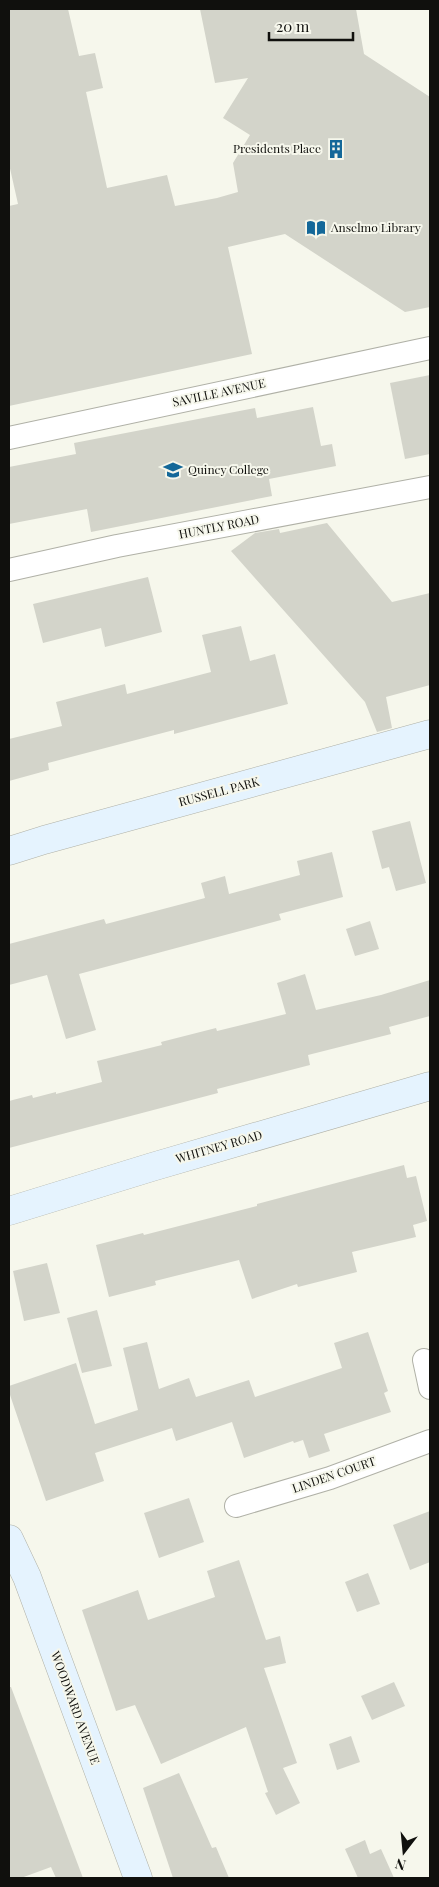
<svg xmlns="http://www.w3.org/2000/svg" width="439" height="1887" font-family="'Playfair Display',serif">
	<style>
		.building { fill: #d3d4ca }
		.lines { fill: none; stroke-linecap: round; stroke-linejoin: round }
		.street-casing { stroke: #b0b1a7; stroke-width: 24 }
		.secondary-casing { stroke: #b0b1a7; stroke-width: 29 }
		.street { stroke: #fff; stroke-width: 22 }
		.secondary { stroke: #e5f3fe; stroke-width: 28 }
		.labels { text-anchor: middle; stroke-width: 4; stroke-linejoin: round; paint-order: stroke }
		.poi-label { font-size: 12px; fill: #10100d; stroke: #f6f7ec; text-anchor: start }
		.street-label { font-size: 12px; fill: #10100d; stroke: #f6f7ec }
	</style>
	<rect width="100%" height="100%" fill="#f6f7ec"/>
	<!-- building -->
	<g class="building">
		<path d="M 9,9 L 68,9 L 79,56 L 95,53 L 103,88 L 86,92 L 107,188 L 167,175 L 175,206 L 217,198 L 238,192 L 233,163 L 250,135 L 223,118 L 248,78 L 215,83 L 200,9 L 356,9 L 364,54 L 430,97 L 430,307 L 405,312 L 285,234 L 228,247 L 252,354 L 9,406 L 9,206 L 18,204 L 9,164 Z"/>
		<path d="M 430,375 L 430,454 L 405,459 L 390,383 Z"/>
		<path d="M 313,407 L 321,446 L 332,444 L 336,466 L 269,479 L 272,496 L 91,532 L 87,509 L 9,524 L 9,467 L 76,454 L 74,443 L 255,408 L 257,418 Z"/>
		<path d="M 327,523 L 392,602 L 430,593 L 430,685 L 386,697 L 392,728 L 377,732 L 365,702 L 231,551 L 255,533 L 279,529 L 280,533 Z"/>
		<path d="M 148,577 L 162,632 L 105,647 L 101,628 L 43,643 L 33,604 Z"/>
		<path d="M 241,626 L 250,661 L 275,654 L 288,704 L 174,734 L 174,730 L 48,763 L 49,770 L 9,781 L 9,739 L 62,726 L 56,702 L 125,684 L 127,694 L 211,672 L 202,635 Z"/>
		<path d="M 410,821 L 426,883 L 396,891 L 389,867 L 382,869 L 372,831 Z"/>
		<path d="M 332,852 L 343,897 L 279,914 L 281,920 L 79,974 L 96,1030 L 66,1039 L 47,975 L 9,985 L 9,944 L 104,919 L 106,924 L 205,898 L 201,883 L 225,876 L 229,894 L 300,875 L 297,861 Z"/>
		<path d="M 370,921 L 379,949 L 355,956 L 346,929 Z"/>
		<path d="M 305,974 L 316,1010 L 381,995 L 430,980 L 430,1016 L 389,1027 L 391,1034 L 308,1055 L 310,1065 L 217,1089 L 218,1093 L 9,1148 L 9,1101 L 32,1095 L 33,1098 L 56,1092 L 56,1094 L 102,1082 L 97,1061 L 162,1045 L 161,1042 L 216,1028 L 217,1031 L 286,1014 L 277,983 Z"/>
		<path d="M 404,1165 L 407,1178 L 416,1176 L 427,1221 L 413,1225 L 416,1237 L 352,1252 L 357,1272 L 298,1287 L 297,1284 L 252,1299 L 239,1260 L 155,1281 L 156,1285 L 109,1297 L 96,1245 L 143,1233 L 144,1235 L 257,1206 L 257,1204 Z"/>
		<path d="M 47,1263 L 60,1313 L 24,1321 L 13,1271 Z"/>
		<path d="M 97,1310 L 112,1366 L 82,1373 L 67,1318 Z"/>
		<path d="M 368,1332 L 388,1391 L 384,1393 L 391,1412 L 324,1434 L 330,1451 L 309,1458 L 303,1440 L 294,1443 L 293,1441 L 244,1458 L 232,1422 L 176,1441 L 172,1428 L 95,1453 L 104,1481 L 46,1501 L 9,1392 L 9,1386 L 76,1363 L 95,1424 L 138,1410 L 123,1348 L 147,1342 L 159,1389 L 189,1378 L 196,1397 L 249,1380 L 255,1397 L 342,1368 L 334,1343 Z"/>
		<path d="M 189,1498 L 204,1542 L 159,1558 L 144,1513 Z"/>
		<path d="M 430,1511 L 430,1562 L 410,1570 L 393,1525 Z"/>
		<path d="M 239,1560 L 266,1640 L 280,1636 L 286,1663 L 264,1668 L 297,1763 L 283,1768 L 300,1803 L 276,1815 L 265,1793 L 268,1792 L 246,1727 L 161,1764 L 135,1705 L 116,1711 L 82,1610 L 138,1590 L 148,1620 L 215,1597 L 207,1571 Z"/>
		<path d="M 368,1573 L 380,1604 L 357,1612 L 345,1582 Z"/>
		<path d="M 394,1682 L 405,1706 L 372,1720 L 361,1696 Z"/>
		<path d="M 9,1687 L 11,1687 L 83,1878 L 56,1878 L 51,1867 L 21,1878 L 9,1878 Z"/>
		<path d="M 351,1736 L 360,1762 L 337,1770 L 329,1744 Z"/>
		<path d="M 179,1773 L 212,1848 L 216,1847 L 229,1878 L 173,1878 L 143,1788 Z"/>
		<path d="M 365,1840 L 370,1854 L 381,1849 L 394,1878 L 358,1878 L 345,1849 Z"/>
	</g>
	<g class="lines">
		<!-- street casing -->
		<g class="street-casing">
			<g id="street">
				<path d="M 9,438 L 430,348"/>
				<path d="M 9,570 L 117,546 L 430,487"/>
				<path d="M 424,1360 L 430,1388"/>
				<path d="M 236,1506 L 330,1478 L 430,1441"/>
			</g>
		</g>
		<!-- secondary casing -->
		<g class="secondary-casing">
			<g id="secondary">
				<path d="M 9,851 L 44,840 L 430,734"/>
				<path d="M 9,1211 L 152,1167 L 430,1086"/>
				<path d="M 9,1539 L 27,1577 L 138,1878"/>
			</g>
		</g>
		<!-- street -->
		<use href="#street" class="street"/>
		<!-- secondary -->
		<use href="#secondary" class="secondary"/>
	</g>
	<!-- icons -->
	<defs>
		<g id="building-bare" transform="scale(1.5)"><path d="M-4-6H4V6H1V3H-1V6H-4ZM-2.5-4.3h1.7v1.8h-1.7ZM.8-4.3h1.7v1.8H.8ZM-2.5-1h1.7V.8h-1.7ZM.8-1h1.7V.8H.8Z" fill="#146899" stroke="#f6f7ec" stroke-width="2.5" paint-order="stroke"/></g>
		<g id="library-bare" transform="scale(1.5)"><path d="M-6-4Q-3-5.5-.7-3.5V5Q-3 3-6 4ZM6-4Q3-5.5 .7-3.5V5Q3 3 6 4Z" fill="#146899" stroke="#f6f7ec" stroke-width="2.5" paint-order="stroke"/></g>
		<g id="university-bare" transform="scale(1.5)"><path d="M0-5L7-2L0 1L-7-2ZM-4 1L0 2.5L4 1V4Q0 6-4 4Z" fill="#146899" stroke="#f6f7ec" stroke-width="2.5" paint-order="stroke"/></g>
	</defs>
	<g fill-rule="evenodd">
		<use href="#building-bare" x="336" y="149"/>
		<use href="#library-bare" x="316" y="228"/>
		<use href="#university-bare" x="173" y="470"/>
	</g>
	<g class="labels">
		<!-- poi labels -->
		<g class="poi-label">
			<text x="321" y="153" text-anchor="end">Presidents Place</text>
			<text x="331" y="232">Anselmo Library</text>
			<text x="188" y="474">Quincy College</text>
		</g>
		<!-- street labels -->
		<g class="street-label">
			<text transform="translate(219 393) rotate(-12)" y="4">SAVILLE AVENUE</text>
			<text transform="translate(219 527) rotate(-11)" y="4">HUNTLY ROAD</text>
			<text transform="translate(219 792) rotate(-15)" y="4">RUSSELL PARK</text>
			<text transform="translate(219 1147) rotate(-16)" y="4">WHITNEY ROAD</text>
			<text transform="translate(334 1475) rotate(-19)" y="4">LINDEN COURT</text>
			<text transform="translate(75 1708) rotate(70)" y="4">WOODWARD AVENUE</text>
		</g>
	</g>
	<!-- border -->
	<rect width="439" height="1887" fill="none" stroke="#10100d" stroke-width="20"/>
	<!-- north arrow -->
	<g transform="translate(404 1852) rotate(196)" stroke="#f6f7ec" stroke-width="4" paint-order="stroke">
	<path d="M0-4L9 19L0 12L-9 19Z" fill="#10100d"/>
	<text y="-8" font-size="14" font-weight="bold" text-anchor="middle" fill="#10100d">N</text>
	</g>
	<!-- scale -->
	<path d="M269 32v8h84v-8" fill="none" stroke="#10100d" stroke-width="2.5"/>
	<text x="276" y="32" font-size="15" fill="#10100d" stroke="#f6f7ec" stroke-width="4" paint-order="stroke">20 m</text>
</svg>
